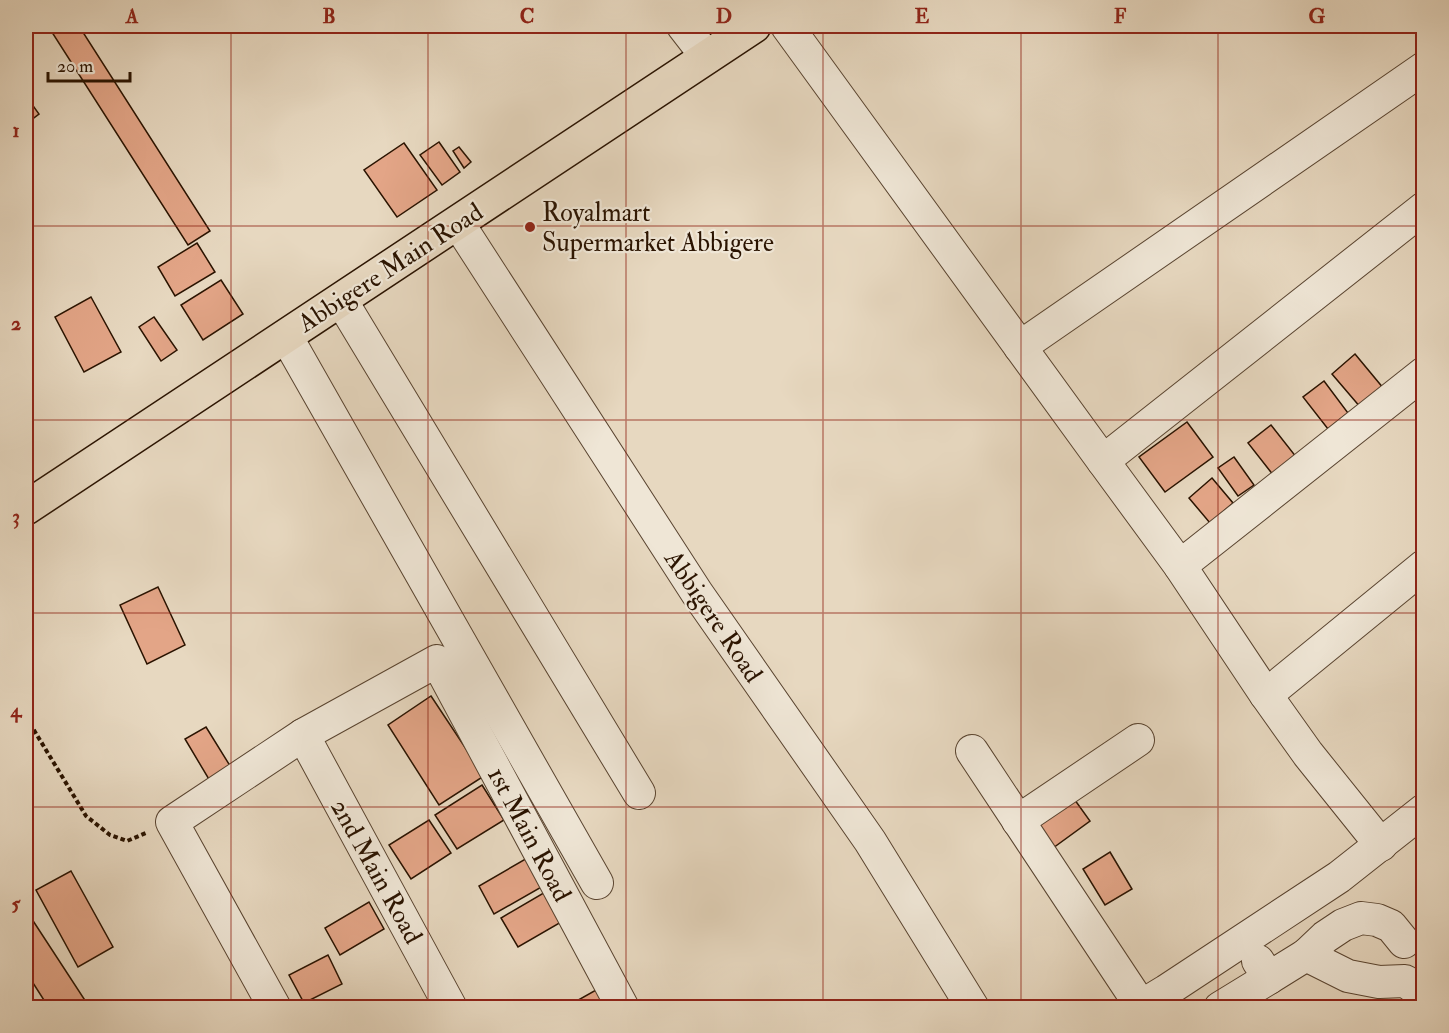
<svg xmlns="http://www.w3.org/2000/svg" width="1449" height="1033" font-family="'IM FELL Double Pica',serif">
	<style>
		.building { fill: #e3a587; stroke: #2a1300; stroke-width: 1.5 }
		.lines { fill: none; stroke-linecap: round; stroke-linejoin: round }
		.minor-casing { stroke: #594430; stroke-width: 34 }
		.major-casing { stroke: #2a1300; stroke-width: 36 }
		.path { stroke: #2a1300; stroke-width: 4; stroke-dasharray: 4.5 3; stroke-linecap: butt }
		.minor { stroke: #efe6d6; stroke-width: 32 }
		.major { stroke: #e7d8c0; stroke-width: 33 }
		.grid { fill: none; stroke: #8f2418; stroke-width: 1.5; stroke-opacity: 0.55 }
		.poi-dot { fill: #8f2418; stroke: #efe6d6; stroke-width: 2 }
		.labels { text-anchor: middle; stroke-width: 4.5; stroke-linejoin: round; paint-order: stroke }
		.poi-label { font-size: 26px; fill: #2a1300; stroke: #efe6d6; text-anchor: start }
		.street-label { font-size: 26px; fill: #2a1300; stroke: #efe6d6 }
		.neatline { fill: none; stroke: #8f2418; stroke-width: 2 }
		.grid-label { font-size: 20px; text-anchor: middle; font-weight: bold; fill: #8f2418 }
	</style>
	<rect width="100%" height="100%" fill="#e7d8c0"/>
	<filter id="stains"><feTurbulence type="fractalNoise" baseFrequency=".00333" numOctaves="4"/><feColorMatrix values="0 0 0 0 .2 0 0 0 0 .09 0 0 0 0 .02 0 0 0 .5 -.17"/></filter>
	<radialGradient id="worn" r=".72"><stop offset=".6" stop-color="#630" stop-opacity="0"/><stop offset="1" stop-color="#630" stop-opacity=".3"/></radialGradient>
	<!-- building -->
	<g class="building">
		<path d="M 48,26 L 79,26 L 210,231 L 188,245 Z"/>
		<path d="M 26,96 L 39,114 L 27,123 L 26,121 Z"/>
		<path d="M 439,142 L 460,172 L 442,185 L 420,155 Z"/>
		<path d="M 404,143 L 437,190 L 397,217 L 364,170 Z"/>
		<path d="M 459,147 L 471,162 L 464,168 L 453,151 Z"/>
		<path d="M 197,243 L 215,272 L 175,296 L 158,267 Z"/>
		<path d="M 221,280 L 243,314 L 203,340 L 181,305 Z"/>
		<path d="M 91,297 L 121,352 L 84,372 L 55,317 Z"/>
		<path d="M 154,317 L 177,350 L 161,361 L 139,327 Z"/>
		<path d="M 1355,354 L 1384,389 L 1361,408 L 1332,374 Z"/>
		<path d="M 1324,381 L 1348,413 L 1328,429 L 1303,397 Z"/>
		<path d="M 1187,422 L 1213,457 L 1165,492 L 1139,457 Z"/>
		<path d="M 1271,425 L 1297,458 L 1274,476 L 1248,443 Z"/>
		<path d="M 1234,457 L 1254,485 L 1238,496 L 1218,468 Z"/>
		<path d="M 1212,478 L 1233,503 L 1210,523 L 1189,498 Z"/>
		<path d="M 158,587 L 185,645 L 147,664 L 120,605 Z"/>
		<path d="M 431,696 L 484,776 L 439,805 L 388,725 Z"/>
		<path d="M 206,727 L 232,769 L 210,781 L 185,739 Z"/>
		<path d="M 482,785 L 504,820 L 457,849 L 435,815 Z"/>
		<path d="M 1072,796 L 1090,821 L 1053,848 L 1035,823 Z"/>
		<path d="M 429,820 L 451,853 L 411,879 L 389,845 Z"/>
		<path d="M 1110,852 L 1132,889 L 1105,905 L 1083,869 Z"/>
		<path d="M 529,857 L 545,885 L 494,914 L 479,886 Z"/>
		<path d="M 71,871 L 113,947 L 78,967 L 36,890 Z"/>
		<path d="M 547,891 L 563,921 L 518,947 L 501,918 Z"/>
		<path d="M 369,902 L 384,929 L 340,955 L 325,928 Z"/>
		<path d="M 26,910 L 90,1008 L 49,1008 L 26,972 Z"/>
		<path d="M 328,955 L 342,984 L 304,1003 L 289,975 Z"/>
		<path d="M 596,990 L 605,1008 L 564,1008 Z"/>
	</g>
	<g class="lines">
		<!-- minor casing -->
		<g class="minor-casing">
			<g id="minor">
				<path d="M 683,26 L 707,57"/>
				<path d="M 787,26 L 1103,461"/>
				<path d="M 1424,208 L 1103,461 L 1180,566 L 1424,373"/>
				<path d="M 458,223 L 697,593 L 870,841 L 973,1008"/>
				<path d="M 341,300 L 639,793"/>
				<path d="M 286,336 L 597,883"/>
				<path d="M 1020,347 L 1424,68"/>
				<path d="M 1180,566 L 1266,695 L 1308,754 L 1381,845"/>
				<path d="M 1266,695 L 1424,566"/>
				<path d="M 303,735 L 451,1008"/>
				<path d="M 972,751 L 1141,1006"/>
				<path d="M 1018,821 L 1138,740"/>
				<path d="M 1306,955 L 1348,976 L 1379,982 L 1405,981 L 1424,994"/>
				<path d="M 1269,978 L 1306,955 L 1325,937 L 1343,925 L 1361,918 L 1377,920 L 1391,926 L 1404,942"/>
				<path d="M 275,1008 L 172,822 L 303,735 L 437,661 L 623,1008"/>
				<path d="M 1138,1008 L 1166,991 L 1339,877 L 1424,810"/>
				<path d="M 1220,1008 L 1269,978 L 1258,961"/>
			</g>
		</g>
		<!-- major casing -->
		<g class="major-casing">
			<path id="major" d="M 26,508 L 754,26"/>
		</g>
		<!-- path -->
		<path class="path" d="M 26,717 L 86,816 L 110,835 L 127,841 L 146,833"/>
		<!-- minor -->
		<use href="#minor" class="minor"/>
		<!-- major -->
		<use href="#major" class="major"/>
	</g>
	<!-- grid -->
	<path class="grid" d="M 231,26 L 231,1008M 428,26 L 428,1008M 626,26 L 626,1008M 823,26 L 823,1008M 1021,26 L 1021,1008M 1218,26 L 1218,1008M 26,226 L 1424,226M 26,420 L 1424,420M 26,613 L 1424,613M 26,807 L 1424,807"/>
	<!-- markers -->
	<circle class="poi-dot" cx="530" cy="227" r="6"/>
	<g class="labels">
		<!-- poi labels -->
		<g class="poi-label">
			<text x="542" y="221">Royalmart<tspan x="542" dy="30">Supermarket Abbigere</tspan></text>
		</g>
		<!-- street labels -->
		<g class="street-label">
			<text transform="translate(390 267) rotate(-33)" y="9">Abbigere Main Road</text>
			<text transform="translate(714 616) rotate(56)" y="9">Abbigere Road</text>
			<text transform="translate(530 834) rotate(62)" y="9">1st Main Road</text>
			<text transform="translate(377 871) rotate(61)" y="9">2nd Main Road</text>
		</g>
	</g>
	<!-- margin -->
	<rect width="1449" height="1033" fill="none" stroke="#e7d8c0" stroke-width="66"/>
	<!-- scale -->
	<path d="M48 72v9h82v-9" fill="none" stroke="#2a1300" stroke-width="3"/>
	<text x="57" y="72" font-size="18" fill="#2a1300" stroke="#efe6d6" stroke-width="4.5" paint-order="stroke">20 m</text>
	<rect x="33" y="33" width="1383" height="967" class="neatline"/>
	<g class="grid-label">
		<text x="132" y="23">A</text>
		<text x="329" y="23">B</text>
		<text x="527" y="23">C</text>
		<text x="724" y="23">D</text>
		<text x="922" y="23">E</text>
		<text x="1120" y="23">F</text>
		<text x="1317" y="23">G</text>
		<text x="16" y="137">1</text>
		<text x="16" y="330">2</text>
		<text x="16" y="523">3</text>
		<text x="16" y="717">4</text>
		<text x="16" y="910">5</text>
	</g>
	<rect width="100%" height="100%" filter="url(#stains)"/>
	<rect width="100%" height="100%" fill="url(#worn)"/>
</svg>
